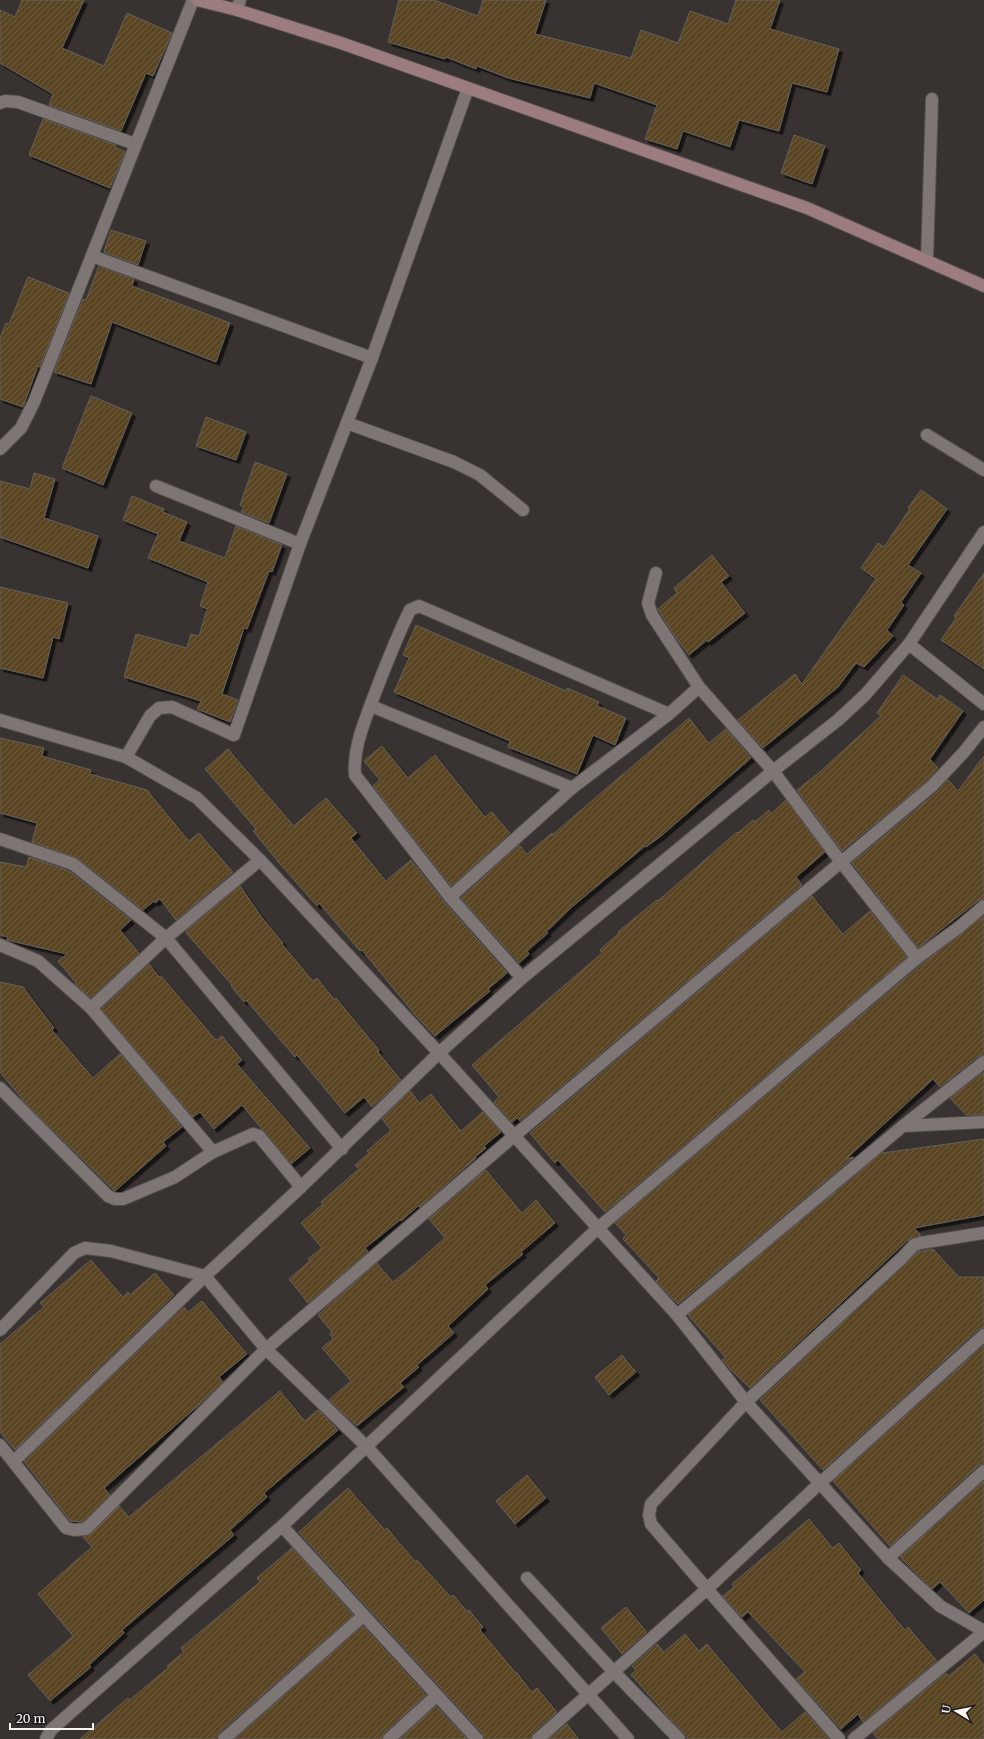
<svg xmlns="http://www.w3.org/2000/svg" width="984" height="1739" font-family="Merriweather,serif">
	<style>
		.building { fill: url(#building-hatch); stroke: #64615c; filter: url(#shadow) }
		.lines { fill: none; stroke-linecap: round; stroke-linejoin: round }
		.lane-casing { stroke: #534e4c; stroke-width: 14 }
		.street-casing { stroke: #534e4c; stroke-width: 14 }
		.secondary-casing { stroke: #534e4c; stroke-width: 14 }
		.lane { stroke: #7d7674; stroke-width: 12 }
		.street { stroke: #7d7674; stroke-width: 12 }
		.secondary { stroke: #9c7c7e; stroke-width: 12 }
	</style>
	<defs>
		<pattern id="building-hatch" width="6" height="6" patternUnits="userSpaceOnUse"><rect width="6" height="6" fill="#5a4424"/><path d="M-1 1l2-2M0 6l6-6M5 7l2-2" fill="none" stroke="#725f44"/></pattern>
		<filter id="shadow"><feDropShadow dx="3.5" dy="3.5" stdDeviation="0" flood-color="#0009"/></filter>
	</defs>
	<rect width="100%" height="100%" fill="#383230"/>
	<!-- building -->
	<g class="building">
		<path d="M 22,0 L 84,0 L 62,48 L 104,66 L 127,13 L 172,33 L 153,76 L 146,73 L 121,131 L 49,105 L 53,94 L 0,63 L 0,10 L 15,17 Z"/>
		<path d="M 399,0 L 434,0 L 478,16 L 483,0 L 546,0 L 535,34 L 631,58 L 641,30 L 678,43 L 690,11 L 728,24 L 736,0 L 780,0 L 770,29 L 839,49 L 827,92 L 792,83 L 779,131 L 739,120 L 730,147 L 683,131 L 677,149 L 645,139 L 657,105 L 594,83 L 590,98 L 508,78 L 477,66 L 476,69 L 446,57 L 445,59 L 388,42 Z"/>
		<path d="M 43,119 L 116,145 L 115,147 L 125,152 L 110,188 L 29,155 Z"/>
		<path d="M 794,135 L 825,146 L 812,184 L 781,173 Z"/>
		<path d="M 111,230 L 146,241 L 138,265 L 104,252 Z"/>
		<path d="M 99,266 L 134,279 L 132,286 L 230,323 L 216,362 L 112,322 L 91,384 L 54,372 L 83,299 L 86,300 Z"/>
		<path d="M 28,277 L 69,293 L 40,367 L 38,366 L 23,407 L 0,399 L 0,338 L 6,323 L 9,324 Z"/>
		<path d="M 91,396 L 132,413 L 103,485 L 62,468 Z"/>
		<path d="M 206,417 L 246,432 L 236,460 L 196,446 Z"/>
		<path d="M 255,462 L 287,474 L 269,523 L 241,512 L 244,507 L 240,505 Z"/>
		<path d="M 34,473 L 55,479 L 44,518 L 98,536 L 88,568 L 0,537 L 0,481 L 30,489 Z"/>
		<path d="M 921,490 L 947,509 L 908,565 L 921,573 L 901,602 L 904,605 L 887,630 L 893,636 L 864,667 L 856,663 L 838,687 L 763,748 L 738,720 L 795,674 L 802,684 L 876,579 L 861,568 L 878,543 L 884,547 L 910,509 L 908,508 Z"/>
		<path d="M 132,496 L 164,509 L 163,512 L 187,522 L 179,541 L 225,558 L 236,526 L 282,545 L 272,572 L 269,571 L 247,629 L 244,628 L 222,694 L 238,700 L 230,722 L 197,709 L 201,701 L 124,677 L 136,634 L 187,648 L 191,634 L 199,636 L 207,609 L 200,606 L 208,582 L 148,558 L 158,534 L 123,520 Z"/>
		<path d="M 712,555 L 729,576 L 721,582 L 745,613 L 708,642 L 707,640 L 689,655 L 674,635 L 658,609 L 677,593 L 674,588 Z"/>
		<path d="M 984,573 L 984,669 L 941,640 L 956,618 L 954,616 Z"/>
		<path d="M 0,587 L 68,603 L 59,639 L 53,637 L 43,678 L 0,668 Z"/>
		<path d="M 416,625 L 566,691 L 567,688 L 599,702 L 597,706 L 626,718 L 615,745 L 593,735 L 577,774 L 508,747 L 510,741 L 394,692 L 409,658 L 403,655 Z"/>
		<path d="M 903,675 L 937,699 L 940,695 L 963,711 L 930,759 L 938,768 L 927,781 L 842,851 L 797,790 L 821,771 L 881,716 L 877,713 Z"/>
		<path d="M 689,718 L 709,743 L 726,729 L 751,758 L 661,836 L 646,847 L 645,846 L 573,906 L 546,932 L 548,933 L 527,951 L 529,954 L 519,963 L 461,898 L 519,845 L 527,854 L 552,833 L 552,835 Z"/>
		<path d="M 0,738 L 44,748 L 42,756 L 91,770 L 90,774 L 147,790 L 189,841 L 199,833 L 233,872 L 176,920 L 160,899 L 155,903 L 154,901 L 143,910 L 77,858 L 32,842 L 37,823 L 0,813 Z"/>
		<path d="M 382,746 L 408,778 L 435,755 L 485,817 L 492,812 L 510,833 L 451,886 L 373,786 L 380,780 L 364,761 Z"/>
		<path d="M 228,749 L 294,826 L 326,798 L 357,833 L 351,838 L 386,881 L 411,860 L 444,902 L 507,973 L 488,989 L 490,991 L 435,1036 L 416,1016 L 362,950 L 360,951 L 319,903 L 317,906 L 280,864 L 253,831 L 256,829 L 205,769 Z"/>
		<path d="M 984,756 L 984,899 L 979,900 L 918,948 L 852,863 L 937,792 L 948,780 L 958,791 Z"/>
		<path d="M 786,800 L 825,852 L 796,877 L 802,885 L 520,1121 L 517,1118 L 512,1122 L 494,1102 L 499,1097 L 472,1065 L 602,953 L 600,950 L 619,933 L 618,932 L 657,900 L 658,901 L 737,832 L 738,833 L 753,820 L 755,822 L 769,810 L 771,814 Z"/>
		<path d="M 29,857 L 69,871 L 131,920 L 120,930 L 139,953 L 91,998 L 75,984 L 76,983 L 58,961 L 67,954 L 7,940 L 8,937 L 0,935 L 0,862 L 26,867 Z"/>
		<path d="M 240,886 L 263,919 L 283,943 L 282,944 L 313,981 L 317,978 L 335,1000 L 336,998 L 379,1050 L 378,1052 L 401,1080 L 372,1107 L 364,1097 L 345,1113 L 297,1055 L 295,1057 L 246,1000 L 244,1002 L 231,986 L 232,985 L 187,934 L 186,931 Z"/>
		<path d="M 812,896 L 843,934 L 870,911 L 907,957 L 605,1212 L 558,1160 L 555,1163 L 530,1133 Z"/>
		<path d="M 984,916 L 984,1055 L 979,1056 L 940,1087 L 933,1079 L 846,1159 L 854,1157 L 678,1304 L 656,1281 L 659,1278 L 623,1239 L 626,1235 L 615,1223 L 922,964 Z"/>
		<path d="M 149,964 L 159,977 L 161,976 L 216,1040 L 222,1036 L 242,1060 L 237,1064 L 310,1148 L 291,1164 L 242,1105 L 214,1129 L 200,1112 L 193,1117 L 101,1009 Z"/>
		<path d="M 0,982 L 23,987 L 54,1028 L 52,1030 L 93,1078 L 120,1054 L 182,1127 L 163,1142 L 166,1146 L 115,1191 L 28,1106 L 0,1072 Z"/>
		<path d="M 984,1072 L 984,1115 L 966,1115 L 950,1098 Z"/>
		<path d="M 410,1091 L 420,1103 L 431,1094 L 461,1131 L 483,1112 L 501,1132 L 484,1146 L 486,1148 L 475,1157 L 476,1158 L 420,1207 L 418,1206 L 401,1221 L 400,1220 L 365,1248 L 368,1252 L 308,1303 L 289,1279 L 310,1261 L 308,1259 L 322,1248 L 301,1223 L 323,1204 L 321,1202 L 359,1169 L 355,1165 L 369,1153 L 367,1151 L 391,1130 L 382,1119 Z"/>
		<path d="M 984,1139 L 984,1215 L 914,1228 L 921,1235 L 908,1240 L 750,1388 L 731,1370 L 722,1360 L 725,1357 L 688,1315 L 882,1153 Z"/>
		<path d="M 486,1170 L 522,1213 L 536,1200 L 555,1223 L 521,1252 L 523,1254 L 485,1285 L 488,1289 L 448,1326 L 454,1333 L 417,1365 L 419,1367 L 400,1383 L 404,1387 L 357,1426 L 329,1400 L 351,1381 L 322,1348 L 333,1339 L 330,1334 L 332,1332 L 318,1315 L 377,1263 L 393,1282 L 413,1266 L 445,1238 L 429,1219 Z"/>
		<path d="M 933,1249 L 959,1277 L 984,1277 L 984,1328 L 979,1329 L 823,1470 L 760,1400 L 918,1252 Z"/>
		<path d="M 91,1260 L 123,1297 L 128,1292 L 130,1295 L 155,1273 L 174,1295 L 15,1450 L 0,1432 L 0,1344 L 44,1307 L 40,1303 Z"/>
		<path d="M 202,1301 L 247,1354 L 219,1377 L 223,1382 L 201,1403 L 104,1488 L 110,1495 L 83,1522 L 70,1521 L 24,1461 L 184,1307 L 188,1312 Z"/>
		<path d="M 984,1345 L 984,1464 L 979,1465 L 890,1546 L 833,1481 Z"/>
		<path d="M 622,1355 L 636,1372 L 609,1395 L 595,1377 Z"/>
		<path d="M 280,1391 L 305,1421 L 318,1410 L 338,1430 L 264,1493 L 267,1497 L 230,1530 L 234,1535 L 122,1630 L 124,1633 L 89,1665 L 91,1667 L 50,1701 L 28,1675 L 73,1636 L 38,1594 L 92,1547 L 83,1537 L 91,1534 L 119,1506 L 129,1517 Z"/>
		<path d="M 527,1475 L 546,1498 L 515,1524 L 496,1501 Z"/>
		<path d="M 984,1481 L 984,1600 L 969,1613 L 940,1582 L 932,1589 L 900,1557 Z"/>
		<path d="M 348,1488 L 385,1530 L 387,1528 L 416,1562 L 417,1560 L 451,1597 L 453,1595 L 468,1612 L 469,1610 L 483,1627 L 480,1630 L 516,1673 L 517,1673 L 532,1692 L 537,1688 L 557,1712 L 533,1733 L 531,1739 L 484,1739 L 483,1734 L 304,1538 L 299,1532 Z"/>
		<path d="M 809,1519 L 833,1548 L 839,1543 L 861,1570 L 858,1573 L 905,1630 L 908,1627 L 937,1661 L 863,1722 L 858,1714 L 841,1729 L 796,1679 L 805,1672 L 748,1612 L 742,1617 L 723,1596 L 734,1587 L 732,1584 Z"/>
		<path d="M 292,1548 L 353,1615 L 219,1733 L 217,1739 L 80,1739 L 128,1698 L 130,1700 L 169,1667 L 167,1666 L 184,1652 L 181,1648 L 260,1582 L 257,1578 Z"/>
		<path d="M 626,1607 L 647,1632 L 622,1654 L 601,1628 Z"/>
		<path d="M 363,1626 L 426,1695 L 384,1733 L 382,1739 L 235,1739 Z"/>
		<path d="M 685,1634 L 699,1651 L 707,1644 L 782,1732 L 805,1712 L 829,1739 L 688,1739 L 631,1675 L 636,1670 L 632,1666 L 657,1644 L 664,1652 Z"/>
		<path d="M 975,1654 L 984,1665 L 984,1739 L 878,1739 L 873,1733 L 946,1673 L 949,1676 Z"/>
		<path d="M 436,1706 L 467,1739 L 400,1739 Z"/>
		<path d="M 567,1724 L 579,1739 L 549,1739 Z"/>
	</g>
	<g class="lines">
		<!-- lane casing -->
		<g class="lane-casing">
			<path id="lane" d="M 707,1589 L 651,1524 L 649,1515 L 651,1504 L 746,1402"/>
		</g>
		<!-- street casing -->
		<g class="street-casing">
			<g id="street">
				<path d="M 237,10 L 240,0"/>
				<path d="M 0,103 L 5,101 L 18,102 L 135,144"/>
				<path d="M 92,256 L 372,358"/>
				<path d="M 927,260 L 932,99"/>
				<path d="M 347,423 L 454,462 L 480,475 L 523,510"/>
				<path d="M 927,435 L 984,470"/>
				<path d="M 0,449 L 21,428 L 34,402 L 193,0"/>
				<path d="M 156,486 L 300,544"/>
				<path d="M 656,573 L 648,603 L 652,615 L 699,687"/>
				<path d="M 909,644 L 984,704"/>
				<path d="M 371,706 L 572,788"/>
				<path d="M 669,714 L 572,788 L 450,897 L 355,775 C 353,749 363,726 372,701 C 384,670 395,640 410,610 L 419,606 L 669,714 L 699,687 L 773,771 L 841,862 L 917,958"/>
				<path d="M 0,720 L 126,757 L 197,798 L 260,860 L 439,1053 L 677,1315 L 746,1402 L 888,1558 L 940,1606 L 984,1631"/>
				<path d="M 126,757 L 150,716 L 159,708 L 172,707 L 234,735 L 300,544 L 372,358 L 468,88"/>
				<path d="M 0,839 L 73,864 L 166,938 L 342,1149"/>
				<path d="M 450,897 L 522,978"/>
				<path d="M 0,945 L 38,961 L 91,1008 L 213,1152"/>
				<path d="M 91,1008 L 166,938 L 260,860"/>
				<path d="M 0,1088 L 108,1196 L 115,1199 L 123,1199 L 175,1177 L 213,1152 L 253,1134 L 259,1136 L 301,1187 L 439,1053 L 522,978 L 773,771 L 838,720 L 865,695 L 909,644 L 984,532"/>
				<path d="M 903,1126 L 984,1122"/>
				<path d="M 677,1315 L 903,1126 L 984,1062"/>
				<path d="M 0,1330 L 74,1253 L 85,1248 L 111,1251 L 205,1276 L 266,1349 L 367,1447 L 628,1739"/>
				<path d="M 746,1402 L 902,1258 L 914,1245 L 920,1243 L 984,1233"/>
				<path d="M 0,1445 L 66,1528 L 74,1530 L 86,1529 L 266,1349 L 514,1136 L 932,786 L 964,752 L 984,727"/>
				<path d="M 14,1461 L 205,1276 L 301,1187"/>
				<path d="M 282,1526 L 477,1739"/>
				<path d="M 888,1558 L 984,1471"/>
				<path d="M 527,1578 L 613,1671 L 679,1739"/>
				<path d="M 707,1589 L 839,1739"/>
				<path d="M 46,1739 L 51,1730 L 282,1526 L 598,1228 L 917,958 L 958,928 L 984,906"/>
				<path d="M 224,1739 L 363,1616"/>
				<path d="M 389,1739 L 436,1696"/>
				<path d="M 538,1739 L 707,1589 L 820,1483 L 984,1335"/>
				<path d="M 854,1739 L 984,1632"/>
			</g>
		</g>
		<!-- secondary casing -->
		<g class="secondary-casing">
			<path id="secondary" d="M 197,0 L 237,10 L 341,43 L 807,208 L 984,286"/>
		</g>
		<!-- lane -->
		<use href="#lane" class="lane"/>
		<!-- street -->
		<use href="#street" class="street"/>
		<!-- secondary -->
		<use href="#secondary" class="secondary"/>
	</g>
	<!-- north arrow -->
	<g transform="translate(956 1711) rotate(280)" stroke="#1d1b1a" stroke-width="3" paint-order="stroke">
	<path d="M0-3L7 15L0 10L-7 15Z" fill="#f6f3f1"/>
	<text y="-6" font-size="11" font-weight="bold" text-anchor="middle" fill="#f6f3f1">U</text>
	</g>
	<!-- scale -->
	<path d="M10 1723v6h83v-6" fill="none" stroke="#f6f3f1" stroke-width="2"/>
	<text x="16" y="1723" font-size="12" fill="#f6f3f1" stroke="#1d1b1a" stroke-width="3" paint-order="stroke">20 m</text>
</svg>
